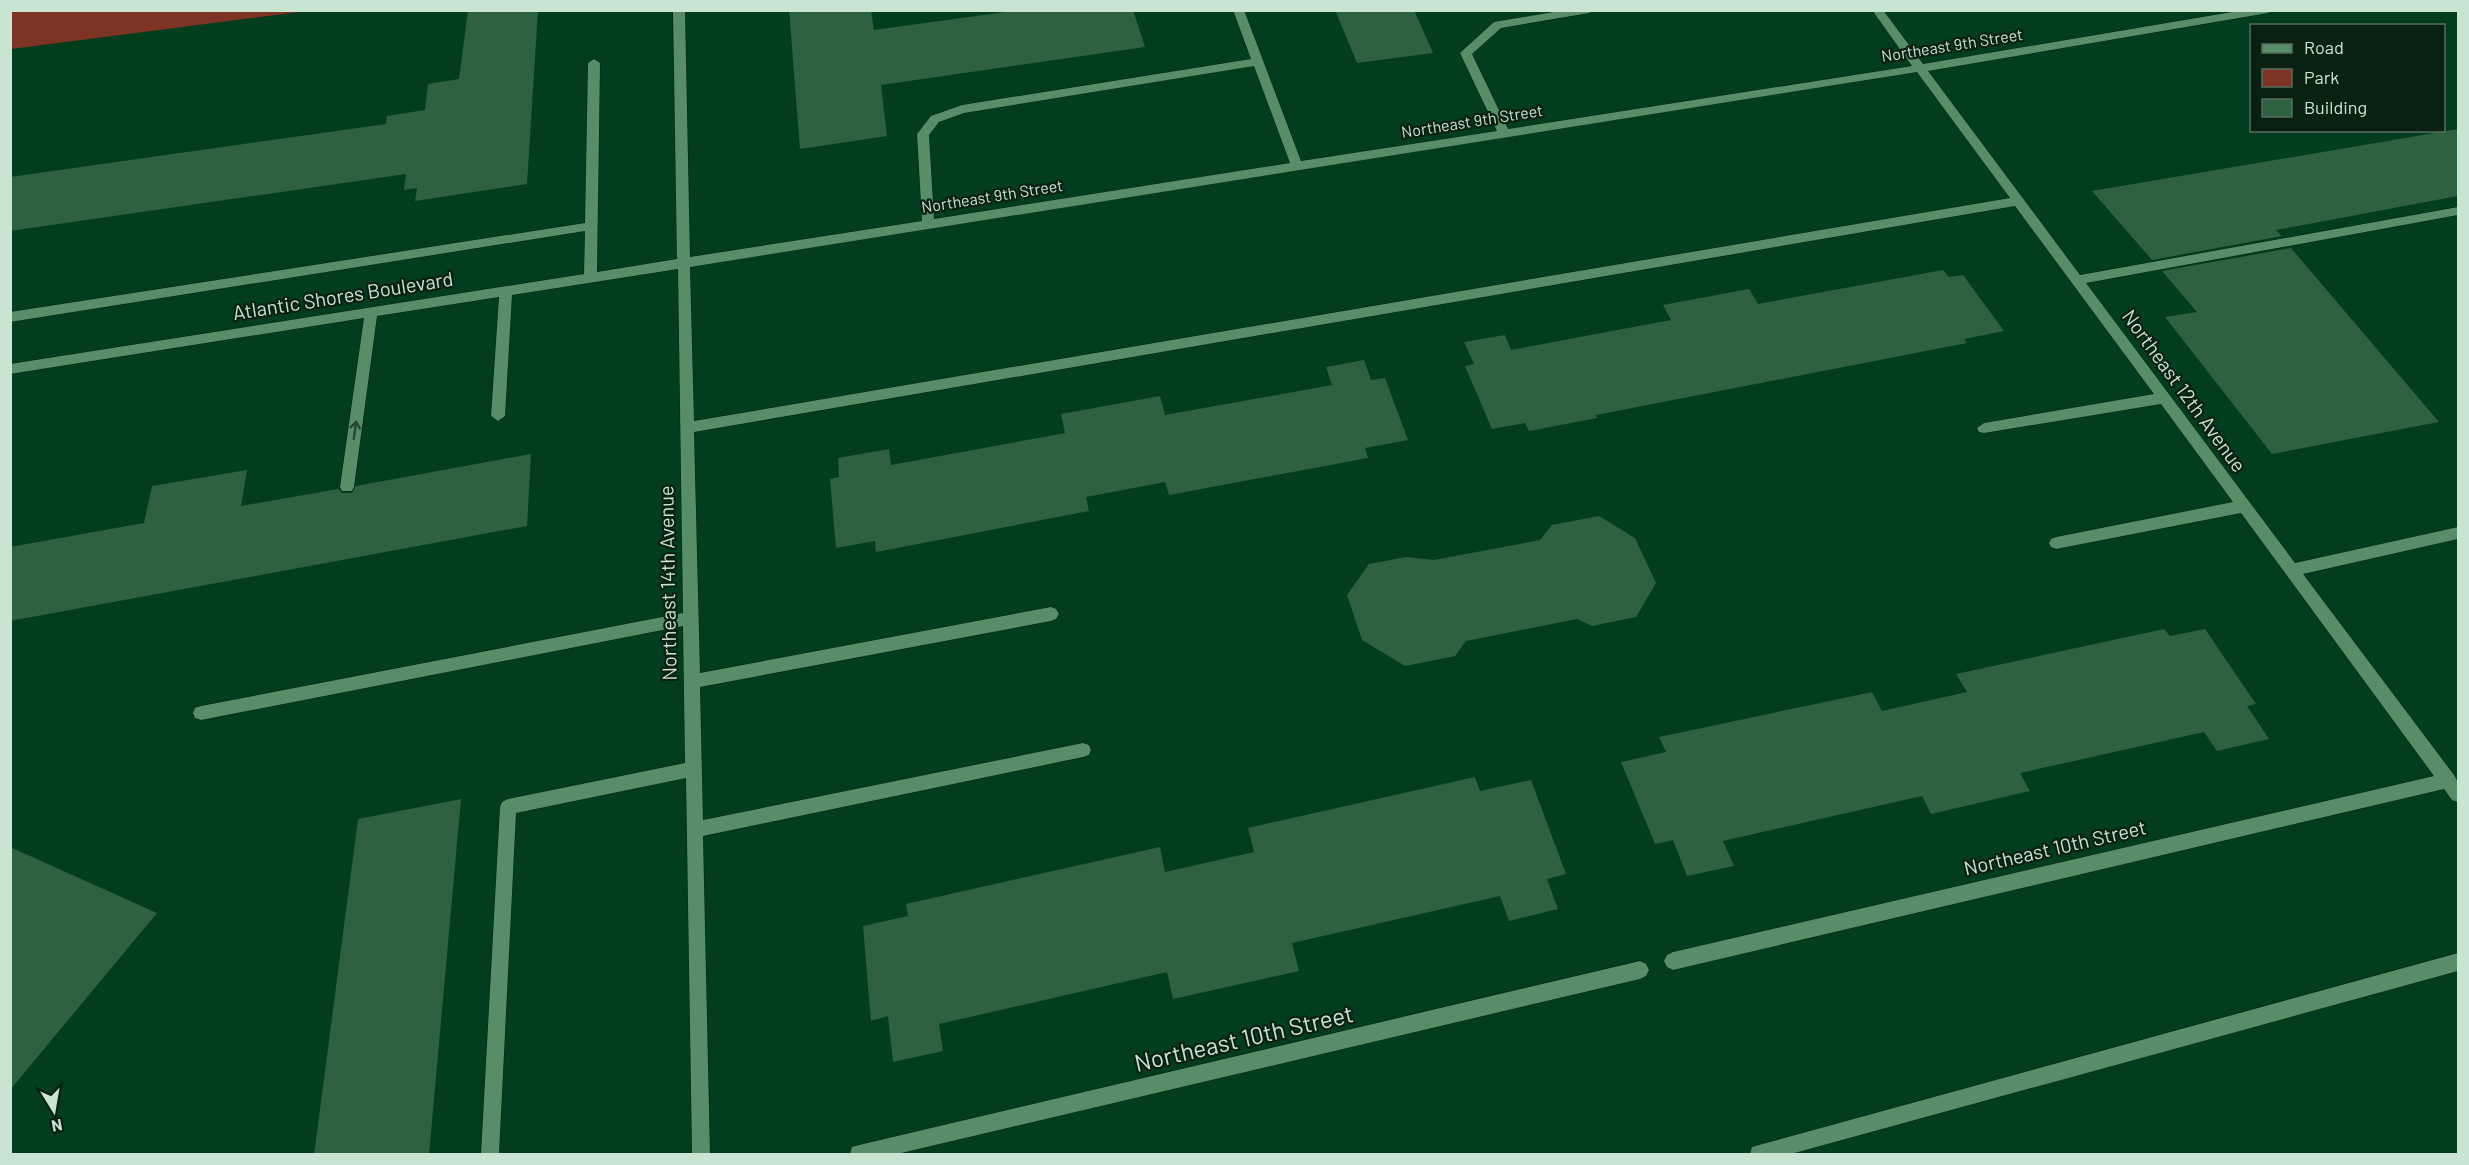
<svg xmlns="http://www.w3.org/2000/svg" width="2469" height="1165" font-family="Barlow,sans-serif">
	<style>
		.green { fill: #7e3425 }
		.building { fill: #2d613f }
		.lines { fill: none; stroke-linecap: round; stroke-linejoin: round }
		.minor-casing { stroke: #05210f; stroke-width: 1 }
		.minor { fill: #578d68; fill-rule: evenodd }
		.oneway { stroke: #25462f }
		.labels { text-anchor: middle; stroke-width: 4.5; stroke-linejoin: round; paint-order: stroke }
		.far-street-label { font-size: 16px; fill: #c9e4d0; stroke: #0a2011 }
		.street-label { font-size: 20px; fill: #c9e4d0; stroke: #0a2011 }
		.near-street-label { font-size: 24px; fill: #c9e4d0; stroke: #0a2011 }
	</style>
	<rect width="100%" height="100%" fill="#023e1e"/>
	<!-- green -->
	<path class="green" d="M 11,10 L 306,10 L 306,11 L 11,49 Z"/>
	<!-- building -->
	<g class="building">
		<path d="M 468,10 L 538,10 L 527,184 L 415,201 L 417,188 L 404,190 L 406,174 L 10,231 L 10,177 L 386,124 L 387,116 L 425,110 L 428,84 L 459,79 Z"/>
		<path d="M 789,10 L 871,10 L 874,30 L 1019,10 L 1133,10 L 1145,47 L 881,85 L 887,136 L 800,149 Z"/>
		<path d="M 1335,10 L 1414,10 L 1433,53 L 1357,63 Z"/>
		<path d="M 2458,129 L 2458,196 L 2276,230 L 2282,236 L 2152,260 L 2092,191 Z"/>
		<path d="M 2291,248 L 2439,422 L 2272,454 L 2165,317 L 2197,312 L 2162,271 Z"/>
		<path d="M 1943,270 L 1949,277 L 1963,275 L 2004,331 L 1964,339 L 1967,343 L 1596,415 L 1597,418 L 1529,431 L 1525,423 L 1492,429 L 1465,366 L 1474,364 L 1464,342 L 1505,335 L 1511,350 L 1671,320 L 1663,305 L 1749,289 L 1758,304 Z"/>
		<path d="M 1364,360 L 1371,380 L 1385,378 L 1408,440 L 1365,448 L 1368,458 L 1169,495 L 1165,482 L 1086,497 L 1089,511 L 876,552 L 875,541 L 836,548 L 830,479 L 839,477 L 838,458 L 889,449 L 891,465 L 1065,433 L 1061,414 L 1160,396 L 1165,415 L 1332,385 L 1326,367 Z"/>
		<path d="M 531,454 L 527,526 L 10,621 L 10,547 L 144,523 L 152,486 L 247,470 L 241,506 L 338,489 L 342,493 L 352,493 L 356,486 Z"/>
		<path d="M 1599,516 L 1635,538 L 1656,583 L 1636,617 L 1592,626 L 1577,619 L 1466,641 L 1455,656 L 1405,666 L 1362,640 L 1347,595 L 1369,564 L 1406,557 L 1434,560 L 1540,540 L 1552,525 Z"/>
		<path d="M 2164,629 L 2170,636 L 2205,629 L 2256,704 L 2247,706 L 2269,739 L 2217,751 L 2204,732 L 2020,773 L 2030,791 L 1931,814 L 1922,796 L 1723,841 L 1734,866 L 1687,876 L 1673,840 L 1655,844 L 1621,762 L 1666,752 L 1659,737 L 1872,692 L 1882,711 L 1967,692 L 1956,674 Z"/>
		<path d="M 1475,777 L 1480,791 L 1531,780 L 1566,874 L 1547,879 L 1558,909 L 1509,921 L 1500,896 L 1292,943 L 1299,971 L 1173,999 L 1167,972 L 939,1024 L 943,1051 L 893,1062 L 888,1016 L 871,1021 L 863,926 L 908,916 L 906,904 L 1160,847 L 1165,872 L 1254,852 L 1248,828 Z"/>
		<path d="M 461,799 L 429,1155 L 314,1155 L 358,819 Z"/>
		<path d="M 10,847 L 157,913 L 10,1090 Z"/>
	</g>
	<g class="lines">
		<!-- minor casing -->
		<g class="minor-casing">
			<g id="minor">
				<path d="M 673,10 L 685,10 L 690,257 L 922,221 L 917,134 L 931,116 L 962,105 L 1251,59 L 1233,10 L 1244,10 L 1301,161 L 1497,131 L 1460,53 L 1494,22 L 1565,10 L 1594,10 L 1589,13 L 1501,28 L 1472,54 L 1508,129 L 1912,66 L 1872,10 L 1883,10 L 1923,64 L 2244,10 L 2273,10 L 2268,13 L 1928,71 L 2080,275 L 2458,207 L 2458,215 L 2086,283 L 2295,563 L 2458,527 L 2458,539 L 2303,574 L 2454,775 L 2458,782 L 2458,802 L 2452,800 L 2444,789 L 1673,970 L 1667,967 L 1664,961 L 1667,955 L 1673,952 L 2434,776 L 2241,513 L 2056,549 L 2051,547 L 2049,543 L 2051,539 L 2056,537 L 2233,502 L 2161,404 L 1984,433 L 1979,432 L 1977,428 L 1984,423 L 2154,394 L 2015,206 L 694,432 L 700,673 L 1051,607 L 1056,609 L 1059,614 L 1056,619 L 1051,621 L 700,687 L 703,820 L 1083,743 L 1089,745 L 1091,750 L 1089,755 L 1083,757 L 703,836 L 710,1154 L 692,1154 L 686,778 L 516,813 L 499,1154 L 481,1154 L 500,807 L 502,802 L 508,799 L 685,763 L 683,626 L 201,720 L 195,718 L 193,713 L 195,708 L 201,706 L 683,613 L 678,269 L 512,295 L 505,416 L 498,421 L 491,416 L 499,297 L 377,316 L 354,487 L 352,491 L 342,491 L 340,487 L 364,318 L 10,374 L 10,364 L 584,274 L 585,231 L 10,322 L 10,312 L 585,223 L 588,63 L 594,59 L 600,63 L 597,272 L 677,259 ZM 1254,66 L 1290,163 L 934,219 L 929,135 L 939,122 L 964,113 ZM 1917,72 L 2010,198 L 694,421 L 690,267 Z"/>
				<path d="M 2458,953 L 2458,971 L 1791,1154 L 1750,1154 L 1752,1147 L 1759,1145 Z"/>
				<path d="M 1640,961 L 1646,964 L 1649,970 L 1646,976 L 1640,979 L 897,1154 L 850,1154 L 852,1147 L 859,1145 Z"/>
			</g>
		</g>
		<!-- minor -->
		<use href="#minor" class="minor"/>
	</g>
	<!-- one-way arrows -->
	<defs><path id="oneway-shaft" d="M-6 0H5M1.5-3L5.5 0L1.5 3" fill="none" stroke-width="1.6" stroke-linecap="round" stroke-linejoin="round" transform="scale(1.5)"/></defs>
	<use class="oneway" href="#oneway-shaft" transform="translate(355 430) rotate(-82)"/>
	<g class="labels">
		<!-- far-street labels -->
		<g class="far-street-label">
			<text transform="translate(1952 45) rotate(-9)" y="6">Northeast 9th Street</text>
			<text transform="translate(1472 121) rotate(-9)" y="6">Northeast 9th Street</text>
			<text transform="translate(992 196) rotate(-9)" y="6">Northeast 9th Street</text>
		</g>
		<!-- street labels -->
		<g class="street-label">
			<text transform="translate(343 296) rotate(-9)" y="7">Atlantic Shores Boulevard</text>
			<text transform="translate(2184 391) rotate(54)" y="7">Northeast 12th Avenue</text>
			<text transform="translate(668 583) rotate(-91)" y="7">Northeast 14th Avenue</text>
			<text transform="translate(2055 848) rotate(-13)" y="7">Northeast 10th Street</text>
		</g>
		<!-- near-street labels -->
		<g class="near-street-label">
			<text transform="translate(1244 1039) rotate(-13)" y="8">Northeast 10th Street</text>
		</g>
	</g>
	<!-- border -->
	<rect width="2469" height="1165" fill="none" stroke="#c9e4d0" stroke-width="24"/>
	<!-- legend -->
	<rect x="2250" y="24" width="195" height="108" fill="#0a2011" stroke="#566e5d" stroke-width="1.5"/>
	<rect x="2262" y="44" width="30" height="9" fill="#578d68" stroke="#566e5d" stroke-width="1.5"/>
	<text x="2304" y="54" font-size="18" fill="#c9e4d0">Road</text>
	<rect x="2262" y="69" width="30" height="18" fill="#7e3425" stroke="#566e5d" stroke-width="1.5"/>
	<text x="2304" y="84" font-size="18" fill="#c9e4d0">Park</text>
	<rect x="2262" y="99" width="30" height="18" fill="#2d613f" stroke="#566e5d" stroke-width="1.5"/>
	<text x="2304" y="114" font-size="18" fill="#c9e4d0">Building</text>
	<!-- north arrow -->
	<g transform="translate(54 1111) rotate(169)" stroke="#0a2011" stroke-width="4.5" paint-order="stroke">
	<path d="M0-4.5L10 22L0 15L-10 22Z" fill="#c9e4d0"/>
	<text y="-9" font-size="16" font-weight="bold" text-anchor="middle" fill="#c9e4d0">N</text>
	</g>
</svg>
